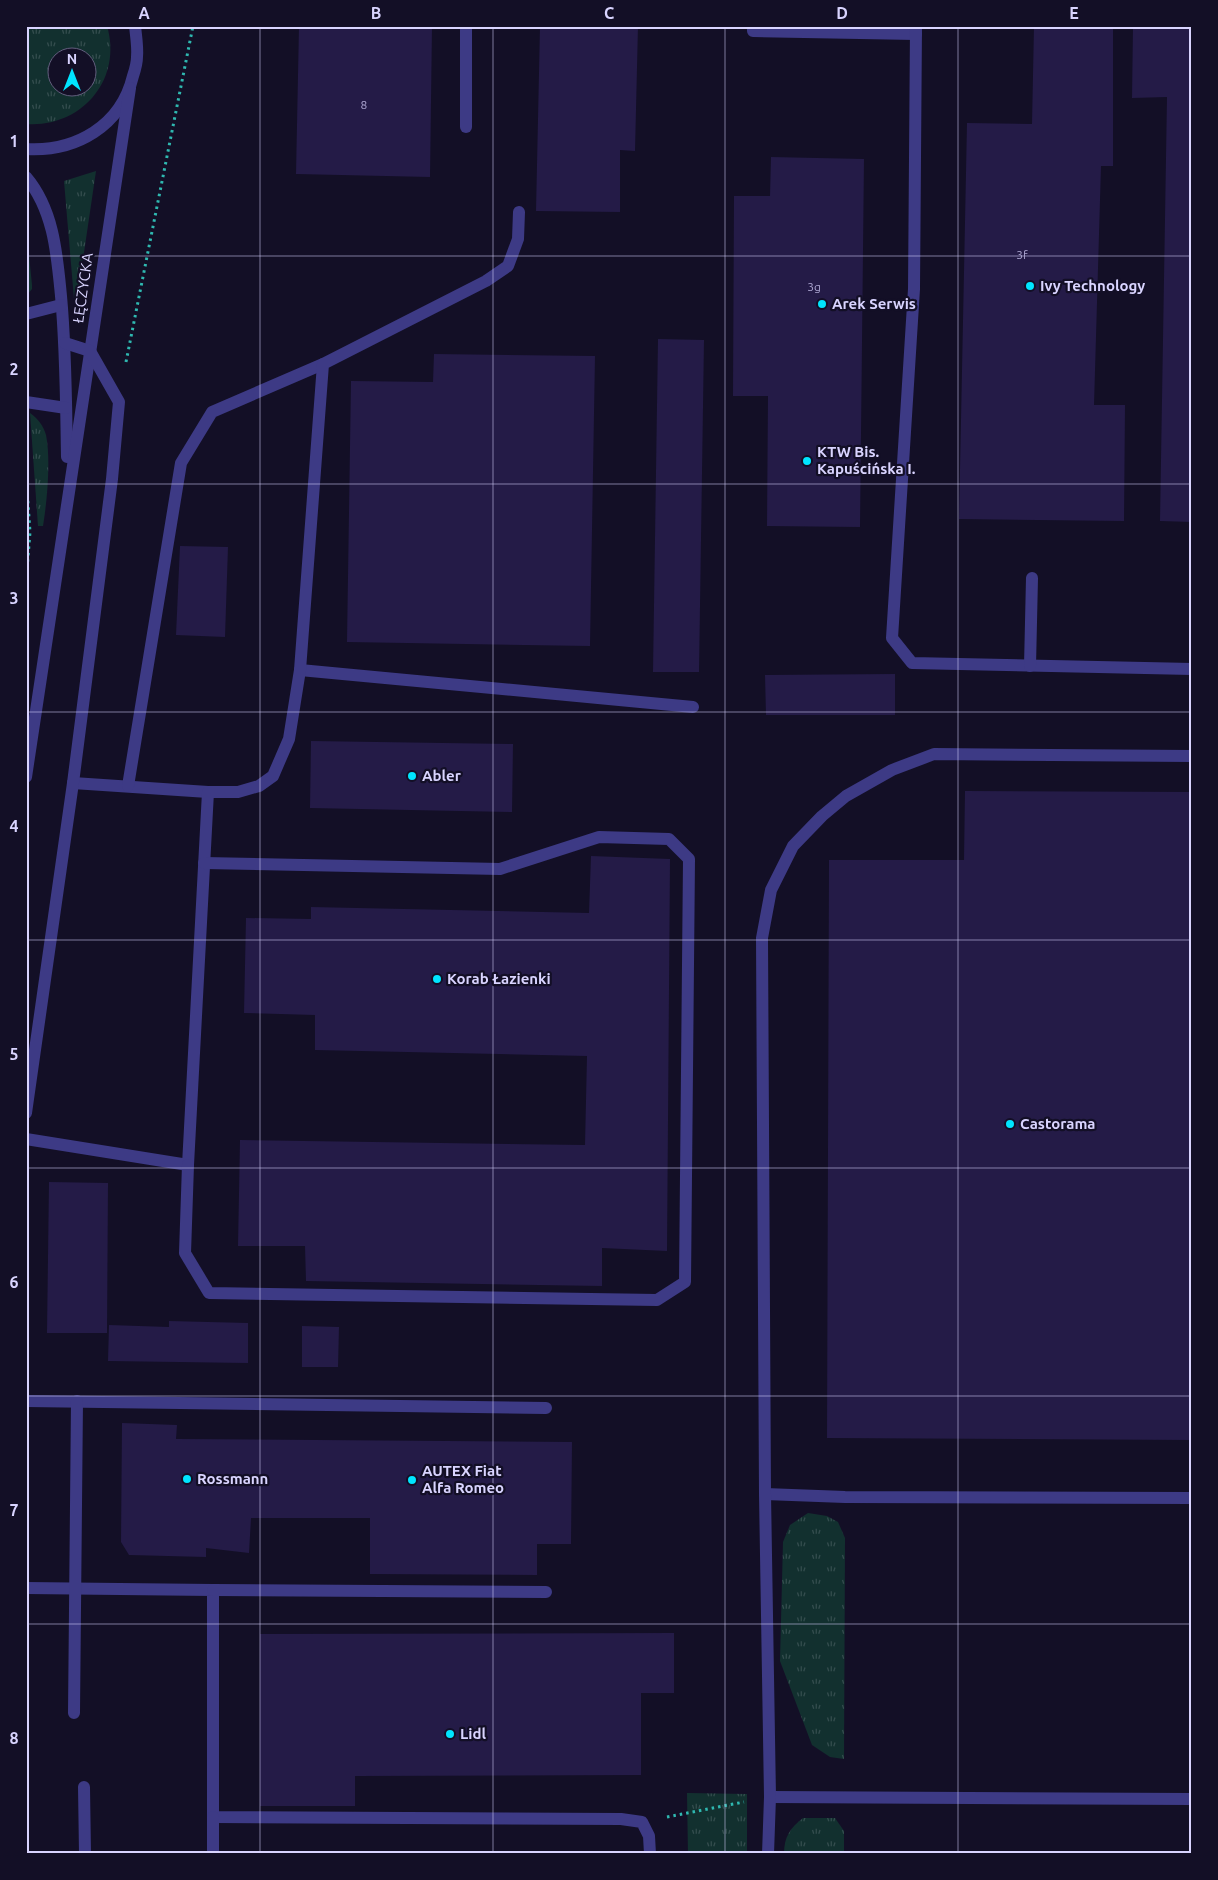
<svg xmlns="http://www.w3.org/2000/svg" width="1218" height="1880" font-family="Ubuntu,sans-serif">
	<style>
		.grass { fill: url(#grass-tufts); fill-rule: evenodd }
		.building { fill: #241b47 }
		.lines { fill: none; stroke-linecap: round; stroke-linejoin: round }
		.path { stroke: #2fb8b0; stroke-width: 3; stroke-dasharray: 2.5 4; stroke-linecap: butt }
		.minor { stroke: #3d3a85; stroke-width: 12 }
		.grid { fill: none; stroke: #d9d4ff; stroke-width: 1; stroke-opacity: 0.55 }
		.poi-dot { fill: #00e5ff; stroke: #130f26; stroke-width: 2 }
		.labels { text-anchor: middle; stroke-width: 4.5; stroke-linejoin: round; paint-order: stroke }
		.number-label { font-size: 12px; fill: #aca6d1 }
		.poi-label { font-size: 15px; font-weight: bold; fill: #d9d4ff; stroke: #130f26; text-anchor: start }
		.street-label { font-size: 15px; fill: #d9d4ff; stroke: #130f26 }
		.neatline { fill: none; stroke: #d9d4ff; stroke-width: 2 }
		.grid-label { font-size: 16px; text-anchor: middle; font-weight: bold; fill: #d9d4ff }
	</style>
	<defs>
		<pattern id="grass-tufts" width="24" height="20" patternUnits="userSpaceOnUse" patternTransform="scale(1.25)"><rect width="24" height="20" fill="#12302f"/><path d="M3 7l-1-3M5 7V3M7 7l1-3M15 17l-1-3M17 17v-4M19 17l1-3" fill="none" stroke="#344d4e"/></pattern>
	</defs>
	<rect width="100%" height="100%" fill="#130f26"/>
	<!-- grass -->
	<g class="grass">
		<path d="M 26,26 L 107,26 C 123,80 81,128 26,124 ZM 58,58 L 88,58 L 88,88 L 58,88 Z"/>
		<path d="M 96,171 L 77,300 L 74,299 L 64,181 Z"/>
		<path d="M 26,226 L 32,285 L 32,289 L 26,296 Z"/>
		<path d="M 30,413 C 38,419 43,425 46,435 C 51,460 47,501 43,526 L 38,526 Z"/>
		<path d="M 808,1513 L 827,1516 L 838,1522 L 845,1538 L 844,1759 L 830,1757 L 812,1745 L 780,1661 L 783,1542 L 790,1525 Z"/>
		<path d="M 687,1793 L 747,1794 L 747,1854 L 688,1854 Z"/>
		<path d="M 803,1818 L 835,1818 L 844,1831 L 844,1854 L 784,1854 C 784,1837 790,1828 803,1818 Z"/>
	</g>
	<!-- building -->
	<g class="building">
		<path d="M 299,26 L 432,26 L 430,177 L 296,174 Z"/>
		<path d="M 540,26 L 638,26 L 635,151 L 620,150 L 620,212 L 536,211 Z"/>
		<path d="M 1034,26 L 1113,26 L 1113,166 L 1101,166 L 1094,405 L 1125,405 L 1124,521 L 959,519 L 967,123 L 1032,124 Z"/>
		<path d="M 1133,26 L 1192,26 L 1192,522 L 1160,521 L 1167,97 L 1132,98 Z"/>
		<path d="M 771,157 L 864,159 L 860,527 L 767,526 L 768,396 L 733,396 L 734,196 L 770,196 Z"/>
		<path d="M 658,339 L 704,340 L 699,672 L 653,672 Z"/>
		<path d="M 434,354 L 595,356 L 590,646 L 347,642 L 351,381 L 433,382 Z"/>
		<path d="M 180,546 L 228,547 L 225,637 L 176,635 Z"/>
		<path d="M 895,674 L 895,715 L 766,715 L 765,675 Z"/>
		<path d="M 311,741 L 513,744 L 512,812 L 310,808 Z"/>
		<path d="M 965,791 L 1192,792 L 1192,1440 L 827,1438 L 829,860 L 964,860 Z"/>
		<path d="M 591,856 L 670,859 L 667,1251 L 602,1248 L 602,1286 L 306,1281 L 305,1246 L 238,1246 L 240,1140 L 585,1145 L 587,1056 L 315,1050 L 315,1015 L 244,1013 L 246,918 L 311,919 L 311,907 L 589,913 Z"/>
		<path d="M 49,1182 L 108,1183 L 107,1333 L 47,1333 Z"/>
		<path d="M 169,1321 L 248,1323 L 248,1363 L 108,1361 L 109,1325 L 169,1327 Z"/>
		<path d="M 302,1326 L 339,1327 L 338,1367 L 302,1367 Z"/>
		<path d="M 122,1423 L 177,1425 L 176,1439 L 572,1442 L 571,1544 L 537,1544 L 537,1575 L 370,1574 L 370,1518 L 251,1518 L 249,1553 L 206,1548 L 206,1557 L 129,1555 L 121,1542 Z"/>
		<path d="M 674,1633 L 674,1693 L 641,1693 L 641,1775 L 355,1776 L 355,1806 L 260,1806 L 260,1634 Z"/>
	</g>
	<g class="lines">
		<!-- path -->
		<g class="path">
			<path d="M 126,362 L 193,26"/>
			<path d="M 26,475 L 30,532 L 26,582"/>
			<path d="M 667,1817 L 744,1802"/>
		</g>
		<!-- minor -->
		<g class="minor">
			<path d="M 466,26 L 466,127"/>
			<path d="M 753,26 L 753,31 L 916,34"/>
			<path d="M 916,26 L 914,289 L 892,638 L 912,663 L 1192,669"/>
			<path d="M 26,149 C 76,152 121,126 133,76 C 135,70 137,63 137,57 C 138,47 136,36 135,26"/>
			<path d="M 26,177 C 54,210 57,255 61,296 C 66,350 66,403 67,457"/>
			<path d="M 26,314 L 61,305"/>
			<path d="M 26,402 L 66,408"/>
			<path d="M 1030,666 L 1032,578"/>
			<path d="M 300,670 L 693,707"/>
			<path d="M 26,777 L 130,88"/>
			<path d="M 73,783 L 208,792"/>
			<path d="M 128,786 L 181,463 L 212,412 L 323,364"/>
			<path d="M 26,1113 L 73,783 L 112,479 L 119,402 L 90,351 L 65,343"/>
			<path d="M 26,1139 L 188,1165 L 208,792 L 238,792 L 259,786 L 273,776 L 289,739 L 300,670 L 323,364 L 486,281 L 508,266 L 518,239 L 519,212"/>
			<path d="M 188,1165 L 185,1253 L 209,1293 L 657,1300 L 685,1282 L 689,859 L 669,839 L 599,837 L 500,869 L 204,863"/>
			<path d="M 26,1401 L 546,1408"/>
			<path d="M 765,1494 L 845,1497 L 1192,1498"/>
			<path d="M 26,1588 L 213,1590 L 213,1817 L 621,1819 L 642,1822 L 649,1836 L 650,1854"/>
			<path d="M 213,1590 L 546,1592"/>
			<path d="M 74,1713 L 77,1401"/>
			<path d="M 84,1787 L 85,1854"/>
			<path d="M 770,1797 L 1192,1799"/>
			<path d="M 213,1817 L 213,1854"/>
			<path d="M 768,1854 L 770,1797 L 765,1494 L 762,938 L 771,890 L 793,846 L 822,816 L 846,796 L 892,770 L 934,754 L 1192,756"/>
		</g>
	</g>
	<!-- grid -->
	<path class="grid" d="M 260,26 L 260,1854M 493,26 L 493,1854M 725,26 L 725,1854M 958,26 L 958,1854M 26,256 L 1192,256M 26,484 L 1192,484M 26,712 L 1192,712M 26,940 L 1192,940M 26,1168 L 1192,1168M 26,1396 L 1192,1396M 26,1624 L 1192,1624"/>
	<!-- markers -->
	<g class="poi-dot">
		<circle cx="1030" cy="286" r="5"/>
		<circle cx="822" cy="304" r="5"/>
		<circle cx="807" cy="461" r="5"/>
		<circle cx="412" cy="776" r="5"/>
		<circle cx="437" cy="979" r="5"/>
		<circle cx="1010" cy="1124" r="5"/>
		<circle cx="187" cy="1479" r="5"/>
		<circle cx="412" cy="1480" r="5"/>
		<circle cx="450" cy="1734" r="5"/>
	</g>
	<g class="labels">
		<!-- number labels -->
		<g class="number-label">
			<text x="364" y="109">8</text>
			<text x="1022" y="259">3f</text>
			<text x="814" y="291">3g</text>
		</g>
		<!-- poi labels -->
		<g class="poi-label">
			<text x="1040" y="291">Ivy Technology</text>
			<text x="832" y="309">Arek Serwis</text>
			<text x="817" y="457">KTW Bis.<tspan x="817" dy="17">Kapuścińska I.</tspan></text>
			<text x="422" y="781">Abler</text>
			<text x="447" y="984">Korab Łazienki</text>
			<text x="1020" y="1129">Castorama</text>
			<text x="422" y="1476">AUTEX Fiat<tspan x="422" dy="17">Alfa Romeo</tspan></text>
			<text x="197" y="1484">Rossmann</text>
			<text x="460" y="1739">Lidl</text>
		</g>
		<!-- street labels -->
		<g class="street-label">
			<text transform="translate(83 288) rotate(-82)" y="5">ŁĘCZYCKA</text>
		</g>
	</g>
	<!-- border -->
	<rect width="1218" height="1880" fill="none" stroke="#130f26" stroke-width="55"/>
	<!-- north arrow -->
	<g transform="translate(72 72)"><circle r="24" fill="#130f26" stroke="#625e7d"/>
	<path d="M0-4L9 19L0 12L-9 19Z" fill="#00e5ff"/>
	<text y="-8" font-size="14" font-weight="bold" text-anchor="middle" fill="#d9d4ff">N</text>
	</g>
	<rect x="28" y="28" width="1162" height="1824" class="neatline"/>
	<g class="grid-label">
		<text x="144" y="19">A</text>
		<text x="376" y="19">B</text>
		<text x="609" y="19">C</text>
		<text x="842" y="19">D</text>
		<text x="1074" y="19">E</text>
		<text x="14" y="147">1</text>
		<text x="14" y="375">2</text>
		<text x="14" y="604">3</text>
		<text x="14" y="832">4</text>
		<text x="14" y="1060">5</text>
		<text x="14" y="1288">6</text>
		<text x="14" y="1516">7</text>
		<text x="14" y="1744">8</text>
	</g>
</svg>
